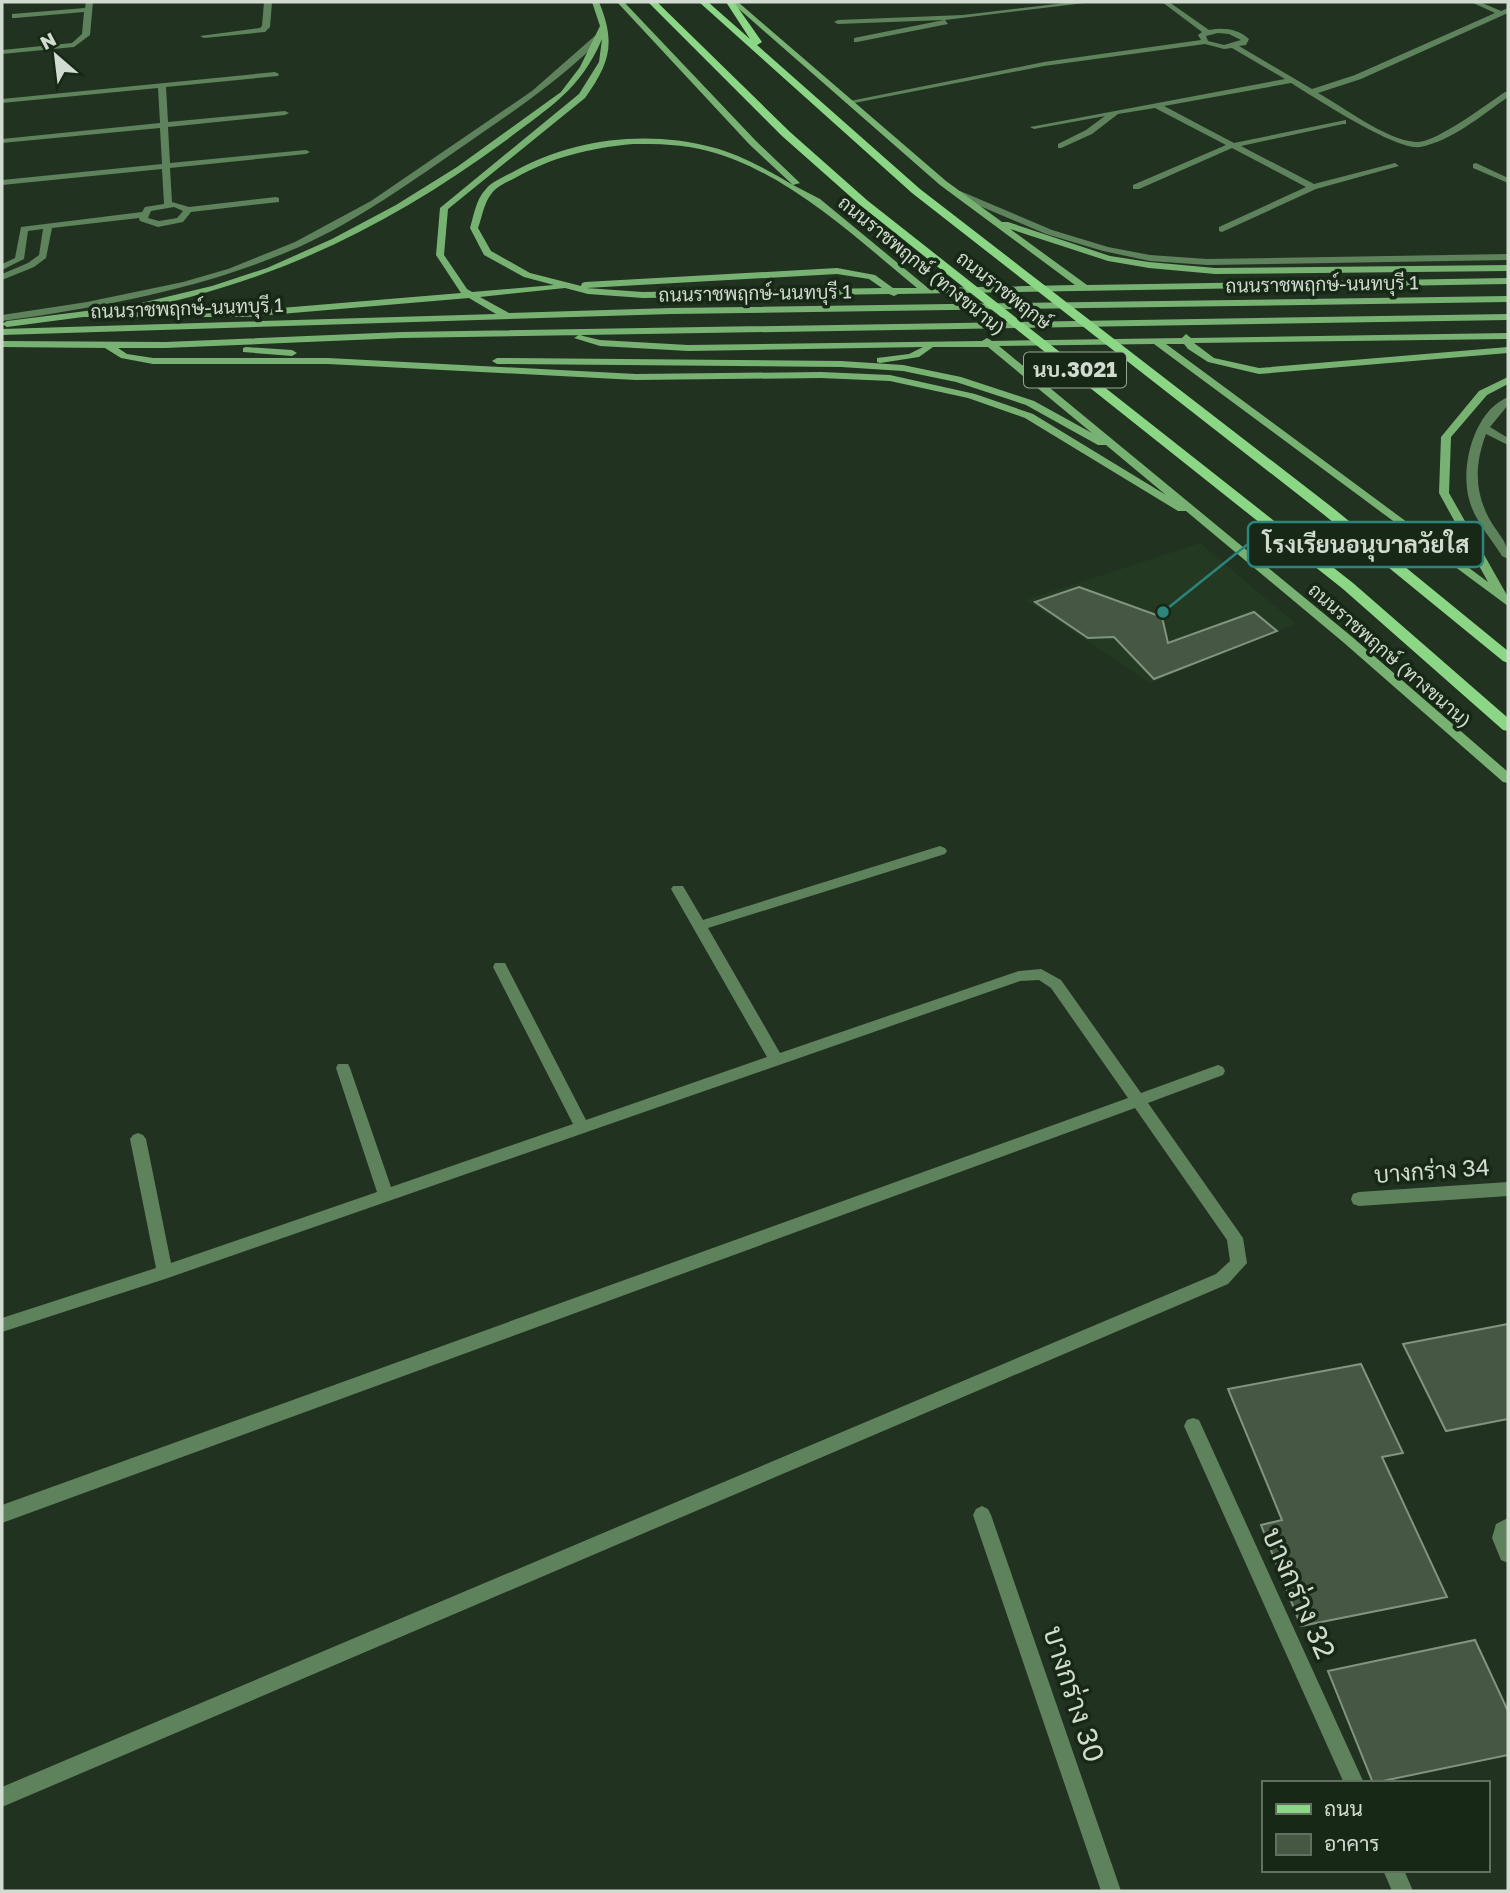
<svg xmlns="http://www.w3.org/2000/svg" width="1510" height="1893" font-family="'Golos Text',Sarabun,sans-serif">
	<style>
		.built { fill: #233921 }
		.building { fill: #465844; stroke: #81947f; stroke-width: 2 }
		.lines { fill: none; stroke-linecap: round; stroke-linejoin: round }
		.minor { fill: #5e825b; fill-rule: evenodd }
		.secondary { fill: #78b273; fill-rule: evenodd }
		.primary { fill: #8bd785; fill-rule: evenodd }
		.labels { text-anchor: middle; stroke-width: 7; stroke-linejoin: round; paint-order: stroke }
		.far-street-label { font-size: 19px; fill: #d1dbd0; stroke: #182817 }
		.shield { fill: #182817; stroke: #9aa598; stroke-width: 2 }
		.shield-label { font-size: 21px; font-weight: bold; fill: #d1dbd0 }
		.street-label { font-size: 23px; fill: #d1dbd0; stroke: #182817 }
		.near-street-label { font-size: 28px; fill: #d1dbd0; stroke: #182817 }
		.leader { fill: none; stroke: #2c857d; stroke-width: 2.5 }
		.callout-dot { fill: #2c857d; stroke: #182817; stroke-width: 2.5 }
		.callout { fill: #182817; stroke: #2c857d; stroke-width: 2.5 }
		.callout-label { font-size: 24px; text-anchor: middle; font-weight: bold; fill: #d1dbd0 }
	</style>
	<rect width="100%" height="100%" fill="#223220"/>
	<!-- built -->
	<path class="built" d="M 1200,543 L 1296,624 L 1150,683 L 1026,600 Z"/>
	<!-- building -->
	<g class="building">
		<path d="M 1079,587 L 1162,617 L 1168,643 L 1254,612 L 1277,631 L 1154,679 L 1114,637 L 1088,638 L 1035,602 Z"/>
		<path d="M 1508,1324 L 1508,1419 L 1446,1431 L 1403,1344 Z"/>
		<path d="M 1361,1364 L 1403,1453 L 1382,1457 L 1447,1597 L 1301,1626 L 1261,1525 L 1282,1520 L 1228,1389 Z"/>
		<path d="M 1475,1640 L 1508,1711 L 1508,1755 L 1373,1783 L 1328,1671 Z"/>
	</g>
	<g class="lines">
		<!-- minor -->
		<g class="minor">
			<path d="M 86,2 L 93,2 L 90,35 L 74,47 L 2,54 L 2,50 L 72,43 L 82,34 L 84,12 L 15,18 L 12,18 L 12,14 L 85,8 Z"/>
			<path d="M 264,2 L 272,2 L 270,27 L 265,32 L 204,38 L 200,36 L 260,28 L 262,26 Z"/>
			<path d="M 1073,2 L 1093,2 L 945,20 L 948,24 L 857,42 L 854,42 L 854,38 L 944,20 L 838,24 L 834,22 L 838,20 L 963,15 Z"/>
			<path d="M 1162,2 L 1169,2 L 1209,30 C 1224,27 1238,29 1249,39 L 1246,45 L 1239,46 L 1312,89 L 1355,75 L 1495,13 L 1471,2 L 1480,2 L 1501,11 L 1508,8 L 1508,13 L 1361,79 L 1318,93 C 1345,108 1385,139 1415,142 C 1435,144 1487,104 1505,92 L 1508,92 L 1508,97 C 1482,115 1452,141 1420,147 C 1396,151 1314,97 1291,83 L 1164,106 L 1234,143 L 1346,120 L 1346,124 L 1343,124 L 1241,146 L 1314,184 L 1395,163 L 1399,166 L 1316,189 L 1222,232 L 1219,231 L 1219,227 L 1306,187 L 1232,148 L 1139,189 L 1133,189 L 1133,185 L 1226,145 L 1155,108 L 1118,114 L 1092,134 L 1061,148 L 1058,148 L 1058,144 L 1086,130 L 1105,116 L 1034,129 L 1030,127 L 1285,79 L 1232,48 L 1224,49 L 1205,44 L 1044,66 L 849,104 L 845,102 L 1044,62 L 1201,40 L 1198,35 L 1202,32 ZM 1218,33 L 1229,34 L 1241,40 L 1224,45 L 1208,41 L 1206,36 Z"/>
			<path d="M 597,34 L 604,36 C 563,78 514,111 466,144 C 412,181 359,220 299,247 C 206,288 103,307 2,321 L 2,315 L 87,302 L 183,282 L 228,269 L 295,242 L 371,201 L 532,91 Z"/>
			<path d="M 275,72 L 279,74 L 278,76 L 166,87 L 168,122 L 285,111 L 289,113 L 285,115 L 168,127 L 170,163 L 306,150 L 310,152 L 306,154 L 170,168 L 172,202 L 189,207 L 276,197 L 279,198 L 279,202 L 191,212 L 183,222 L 158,227 L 140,221 L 139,218 L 52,228 L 46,258 L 34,267 L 2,280 L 2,274 L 28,263 L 39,255 L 43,229 L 28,231 L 24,259 L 2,270 L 2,264 L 15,258 L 21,227 L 142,212 L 145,207 L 164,204 L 162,169 L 2,185 L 2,180 L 162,164 L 160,128 L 2,143 L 2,139 L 160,123 L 158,88 L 2,103 L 2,99 ZM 174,207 L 183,211 L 177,218 L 159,221 L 148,218 L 151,211 Z"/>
			<path d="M 1476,163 L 1508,178 L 1508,183 L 1473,168 L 1473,164 Z"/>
			<path d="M 954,191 L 960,191 L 1052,230 L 1108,247 L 1150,255 L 1207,259 L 1508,254 L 1508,260 L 1207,265 L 1150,261 L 1103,251 L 1046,234 L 954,195 Z"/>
			<path d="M 1508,397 L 1508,405 L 1490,427 L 1508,438 L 1508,445 L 1486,434 C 1474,466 1474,495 1493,525 C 1501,537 1509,545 1508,559 L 1502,556 C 1491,538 1474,520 1469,499 C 1460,466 1474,411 1508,397 Z"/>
			<path d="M 940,846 L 945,848 L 947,851 L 945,854 L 708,928 L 780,1053 L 1019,971 L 1041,969 L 1061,980 L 1141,1093 L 1218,1065 L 1223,1067 L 1225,1071 L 1223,1075 L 1148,1103 L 1243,1238 L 1247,1263 L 1228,1284 L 2,1807 L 2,1787 L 1216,1274 L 1230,1261 L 1227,1240 L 1135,1108 L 2,1523 L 2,1505 L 1128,1098 L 1051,988 L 1039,980 L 1020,981 L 165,1279 L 2,1332 L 2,1318 L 156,1268 L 130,1139 L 133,1135 L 138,1133 L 143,1135 L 146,1139 L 171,1263 L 377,1192 L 336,1068 L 338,1064 L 348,1064 L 350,1068 L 391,1187 L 573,1124 L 493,967 L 495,963 L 505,963 L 586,1120 L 767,1057 L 671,889 L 673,886 L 683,886 L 703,920 Z"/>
			<path d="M 1508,1182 L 1508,1196 L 1359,1206 L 1353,1204 L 1351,1199 L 1353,1194 L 1359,1192 Z"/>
			<path d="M 1193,1418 L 1199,1420 L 1364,1783 L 1344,1783 L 1184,1426 L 1187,1420 Z"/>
			<path d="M 982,1506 L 988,1509 L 991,1515 L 1121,1891 L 1101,1891 L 973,1515 L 976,1509 Z"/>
			<path d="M 1508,1518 L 1508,1563 L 1501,1560 L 1492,1538 L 1496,1524 Z"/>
			<path d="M 1383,1870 L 1404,1870 L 1413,1891 L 1392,1891 Z"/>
		</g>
		<!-- secondary -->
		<g class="secondary">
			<path d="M 592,2 L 599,2 C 616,43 610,63 585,98 L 448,209 L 444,255 L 467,289 L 472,292 L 554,285 L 524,277 L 484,255 L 470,228 C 474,215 476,199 486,189 C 493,181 504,177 513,172 C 571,139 646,130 711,147 C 740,154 767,170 793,185 L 750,145 L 617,2 L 624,2 L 756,141 L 800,183 L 793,185 L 820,199 L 928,288 L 1075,285 L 940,185 L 731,2 L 738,2 L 946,181 L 1002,222 L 1008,222 L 1110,256 L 1149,262 L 1215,268 L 1508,265 L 1508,271 L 1215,274 L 1149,268 L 1108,261 L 1010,229 L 1087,285 L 1508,278 L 1508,284 L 898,294 L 894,296 L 889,294 L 643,298 L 588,294 L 565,288 L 480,297 L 509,313 L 671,308 L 1508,296 L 1508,302 L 671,314 L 2,335 L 2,329 L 496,314 L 469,298 L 246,317 L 83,317 L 7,327 L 2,324 L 7,321 L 94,310 L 98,312 L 246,311 L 461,293 L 436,255 L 440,208 L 579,94 L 599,62 L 602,39 C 580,91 548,108 505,141 C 388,227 265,287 121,312 L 116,309 L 212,286 L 267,268 L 332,239 L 396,205 L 457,167 L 561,92 L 580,67 L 600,26 ZM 633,144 C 658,144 683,144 708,151 C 787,172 855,237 917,288 L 893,288 L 875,275 L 837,268 L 585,282 L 582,283 L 581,286 L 530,273 L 491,251 L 478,228 C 482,217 484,202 492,193 C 497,186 507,182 515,178 C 552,157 590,148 633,144 ZM 837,274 L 869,279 L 882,288 L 643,292 L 586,288 Z"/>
			<path d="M 1508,314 L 1508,320 L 402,338 L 165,348 L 118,348 L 127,354 L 153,358 L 328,358 L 636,374 L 821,372 L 890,375 L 975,394 L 1033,414 L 1166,495 L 1106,445 L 1098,445 L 1026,405 L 956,382 L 903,371 L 841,367 L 497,364 L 492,361 L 497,358 L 841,361 L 903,365 L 961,377 L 1034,401 L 1092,433 L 988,347 L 933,347 L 919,357 L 880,363 L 877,362 L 877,358 L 909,354 L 923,347 L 688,351 L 600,346 L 574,338 L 579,335 L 600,340 L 688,345 L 982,341 L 987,338 L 992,341 L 1182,338 L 1186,334 L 1191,338 L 1508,333 L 1508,339 L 1194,343 L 1214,358 L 1259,368 L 1508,347 L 1508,353 L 1259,374 L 1208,362 L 1188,349 L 1184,344 L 1166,344 L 1488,582 L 1439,493 L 1441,437 L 1479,391 L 1508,377 L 1508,384 L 1487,395 L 1451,437 L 1449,493 L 1508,597 L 1508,606 L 1154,344 L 999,346 L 1351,636 L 1508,772 L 1508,783 L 1503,782 L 1343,642 L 1186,511 L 1178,511 L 1025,418 L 968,398 L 890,381 L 821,378 L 636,380 L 328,364 L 153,364 L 121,358 L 105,348 L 2,347 L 2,341 L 165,342 L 402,332 Z"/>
			<path d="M 246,347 L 292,350 L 297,353 L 292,356 L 243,352 L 243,348 Z"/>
		</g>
		<!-- primary -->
		<g class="primary">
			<path d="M 648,2 L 657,2 L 790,132 L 868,201 L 1353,583 L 1508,718 L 1508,731 L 1503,730 L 1343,589 L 860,205 L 782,136 Z"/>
			<path d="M 699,2 L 708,2 L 750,39 L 726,2 L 734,2 L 762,42 L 757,45 L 920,189 L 1333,508 L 1508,651 L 1508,663 L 1503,661 L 1323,514 L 912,193 Z"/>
		</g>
	</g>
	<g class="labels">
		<!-- far-street labels -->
		<g class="far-street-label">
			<text transform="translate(922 265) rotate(39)" y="7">ถนนราชพฤกษ์ (ทางขนาน)</text>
			<text transform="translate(1322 284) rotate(-1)" y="7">ถนนราชพฤกษ์-นนทบุรี 1</text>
			<text transform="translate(1004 290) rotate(38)" y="7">ถนนราชพฤกษ์</text>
			<text transform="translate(755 293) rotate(-1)" y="7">ถนนราชพฤกษ์-นนทบุรี 1</text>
			<text transform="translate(187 308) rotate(-2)" y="7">ถนนราชพฤกษ์-นนทบุรี 1</text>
			<text transform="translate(1390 655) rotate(41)" y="7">ถนนราชพฤกษ์ (ทางขนาน)</text>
		</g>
		<!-- shield labels -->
		<rect class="shield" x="1024" y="352.5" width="102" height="35" rx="5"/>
		<g class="shield-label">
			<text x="1075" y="377">นบ.3021</text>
		</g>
		<!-- street labels -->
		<g class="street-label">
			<text transform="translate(1432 1171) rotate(-4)" y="8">บางกร่าง 34</text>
		</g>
		<!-- near-street labels -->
		<g class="near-street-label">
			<text transform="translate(1299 1593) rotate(66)" y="10">บางกร่าง 32</text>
			<text transform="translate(1074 1694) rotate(72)" y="10">บางกร่าง 30</text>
		</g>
	</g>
	<!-- callouts -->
	<path class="leader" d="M1163 612L1248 544"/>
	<circle class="callout-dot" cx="1163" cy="612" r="7"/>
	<rect class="callout" x="1248" y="522" width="235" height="45" rx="7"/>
	<g class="callout-label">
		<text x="1366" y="553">โรงเรียนอนุบาลวัยใส</text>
	</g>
	<!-- border -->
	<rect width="1510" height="1893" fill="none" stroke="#d1dbd0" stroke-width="7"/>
	<!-- legend -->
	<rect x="1262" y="1781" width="228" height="91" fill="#182817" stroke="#627061" stroke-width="2"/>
	<rect x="1276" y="1804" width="35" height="10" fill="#8bd785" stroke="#627061" stroke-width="2"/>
	<text x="1324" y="1816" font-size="21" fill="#d1dbd0">ถนน</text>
	<rect x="1276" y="1834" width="35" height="21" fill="#465844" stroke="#627061" stroke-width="2"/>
	<text x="1324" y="1851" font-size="21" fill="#d1dbd0">อาคาร</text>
	<!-- north arrow -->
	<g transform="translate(56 56) rotate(332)" stroke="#182817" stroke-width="5" paint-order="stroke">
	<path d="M0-5L12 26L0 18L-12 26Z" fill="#d1dbd0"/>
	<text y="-10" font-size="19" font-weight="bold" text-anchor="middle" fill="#d1dbd0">N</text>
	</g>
</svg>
